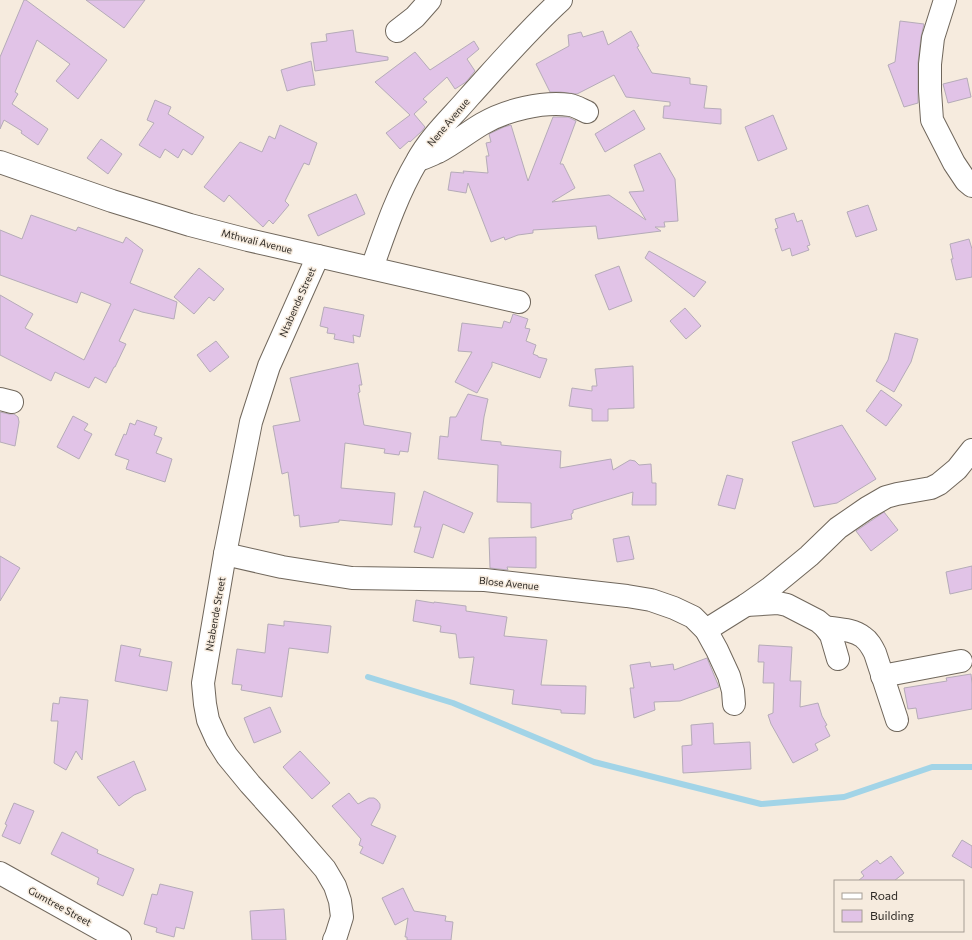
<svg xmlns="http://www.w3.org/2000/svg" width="972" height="940" font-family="Commissioner,sans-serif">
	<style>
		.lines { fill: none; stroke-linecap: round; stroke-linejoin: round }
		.stream { stroke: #a2d4e7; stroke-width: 6 }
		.building { fill: #e1c3e7; stroke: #b5abb8 }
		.minor-casing { stroke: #70675c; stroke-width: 24 }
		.minor { stroke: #fff; stroke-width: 22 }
		.labels { text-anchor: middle; stroke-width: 3; stroke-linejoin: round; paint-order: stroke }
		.street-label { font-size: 10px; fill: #2e2a25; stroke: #f6ebde }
	</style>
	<rect width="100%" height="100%" fill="#f6ebde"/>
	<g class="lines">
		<!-- stream -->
		<path class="stream" d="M 368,677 L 453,703 L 594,762 L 761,804 L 844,797 L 932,767 L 972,767"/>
	</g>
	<!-- building -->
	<g class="building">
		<path d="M 24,0 L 26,0 L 107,60 L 78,99 L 56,81 L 70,64 L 37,40 L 15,92 L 18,94 L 12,104 L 48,129 L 38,145 L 21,133 L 22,131 L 4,120 L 0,129 L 0,57 Z"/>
		<path d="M 86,0 L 145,0 L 124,28 Z"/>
		<path d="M 900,21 L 924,24 L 921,37 L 918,63 L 918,103 L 904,107 L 888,65 L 895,62 Z"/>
		<path d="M 353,30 L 356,52 L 388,57 L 388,60 L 315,71 L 311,43 L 327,41 L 326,34 Z"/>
		<path d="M 603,31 L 608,45 L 631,31 L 639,46 L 637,47 L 652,73 L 690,78 L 690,84 L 707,86 L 704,108 L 721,109 L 721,124 L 663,118 L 664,106 L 670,106 L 670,102 L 626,97 L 614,75 L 577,94 L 560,92 L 550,92 L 536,64 L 569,46 L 568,35 L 581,32 L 583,37 Z"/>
		<path d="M 474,41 L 479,49 L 467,59 L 475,71 L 466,82 L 455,89 L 447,77 L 423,99 L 427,102 L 414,114 L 425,127 L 422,131 L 410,142 L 409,141 L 400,149 L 386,133 L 410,115 L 375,82 L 415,52 L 430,70 Z"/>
		<path d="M 311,61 L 315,85 L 301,87 L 287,91 L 281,70 Z"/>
		<path d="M 967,78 L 971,97 L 948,103 L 943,84 Z"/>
		<path d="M 155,100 L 171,107 L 168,114 L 204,137 L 192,155 L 183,149 L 178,158 L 165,149 L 160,158 L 139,145 L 154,123 L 147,120 Z"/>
		<path d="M 634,110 L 645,129 L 605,152 L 595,134 Z"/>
		<path d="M 773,115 L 787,149 L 758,161 L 745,127 Z"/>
		<path d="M 553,117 L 568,117 L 576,121 L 560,164 L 563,164 L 575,188 L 552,202 L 609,195 L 646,220 L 629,192 L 644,191 L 634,165 L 660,153 L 675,179 L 678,221 L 664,222 L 665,227 L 655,227 L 661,231 L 598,239 L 596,226 L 533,230 L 533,233 L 518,235 L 505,240 L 504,237 L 491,242 L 468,183 L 466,193 L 448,190 L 451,172 L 464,173 L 463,171 L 488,173 L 486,156 L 489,156 L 486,143 L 491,142 L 489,134 L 504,127 L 511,125 L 528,181 Z"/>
		<path d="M 280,125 L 317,143 L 309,165 L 304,163 L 285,201 L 289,205 L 273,224 L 269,220 L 263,227 L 229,195 L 224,202 L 204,187 L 240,142 L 262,152 L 269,136 L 275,139 Z"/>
		<path d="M 101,139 L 122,154 L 108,174 L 87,158 Z"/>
		<path d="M 356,194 L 365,214 L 318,236 L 308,215 Z"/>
		<path d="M 868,205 L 877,230 L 856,237 L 847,212 Z"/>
		<path d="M 794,213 L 797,222 L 802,220 L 810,245 L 807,246 L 809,250 L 792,256 L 790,248 L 782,251 L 775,229 L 778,228 L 775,219 Z"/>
		<path d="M 31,215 L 76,231 L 78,227 L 123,243 L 126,237 L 143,250 L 130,283 L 177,302 L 174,319 L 142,312 L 134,309 L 119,341 L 126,344 L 115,367 L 114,367 L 106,383 L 95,377 L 89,388 L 55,372 L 51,381 L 0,355 L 0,295 L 33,314 L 25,328 L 84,360 L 111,304 L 81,292 L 77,303 L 0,275 L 0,230 L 22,239 Z"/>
		<path d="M 969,239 L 972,249 L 972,277 L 956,280 L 951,259 L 953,259 L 950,244 Z"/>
		<path d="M 649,251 L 706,282 L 694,297 L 645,258 Z"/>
		<path d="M 619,266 L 632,301 L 609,310 L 595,275 Z"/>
		<path d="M 199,268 L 224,289 L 214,301 L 209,297 L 194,314 L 174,297 Z"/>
		<path d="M 324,307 L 364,315 L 360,337 L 353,335 L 354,343 L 334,339 L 335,334 L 327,333 L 328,328 L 320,326 Z"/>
		<path d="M 685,308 L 701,326 L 686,339 L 670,321 Z"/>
		<path d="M 513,314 L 528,319 L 525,328 L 530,329 L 526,341 L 536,345 L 533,354 L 538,356 L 538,357 L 547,359 L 540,378 L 492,362 L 492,366 L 477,393 L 455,382 L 472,352 L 458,351 L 462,323 L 502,328 L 504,321 L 510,323 Z"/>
		<path d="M 895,333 L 918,339 L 911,362 L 894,392 L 876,381 L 888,360 Z"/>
		<path d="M 216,341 L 229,357 L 210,372 L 197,355 Z"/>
		<path d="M 358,363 L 362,385 L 359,385 L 360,392 L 358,393 L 364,425 L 411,433 L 408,452 L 400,451 L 399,455 L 384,453 L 385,449 L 345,443 L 341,488 L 395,493 L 392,525 L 339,520 L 339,522 L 300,527 L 299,515 L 294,516 L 288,472 L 282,474 L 273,426 L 300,421 L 290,378 Z"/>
		<path d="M 633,366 L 634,408 L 608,409 L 608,421 L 592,421 L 592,409 L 569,406 L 572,388 L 592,391 L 592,386 L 597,386 L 595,369 Z"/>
		<path d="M 881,390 L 902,405 L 886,426 L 866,411 Z"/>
		<path d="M 468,394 L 488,399 L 484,417 L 481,440 L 501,442 L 501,445 L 561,451 L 560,468 L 611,459 L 613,470 L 630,460 L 635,461 L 639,465 L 651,464 L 652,483 L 656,483 L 656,505 L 632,505 L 633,492 L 573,510 L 573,513 L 571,514 L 572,519 L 531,528 L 531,503 L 497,502 L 498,465 L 438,459 L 440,436 L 448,437 L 450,417 L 456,417 Z"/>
		<path d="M 0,412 L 9,414 L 14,414 L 18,417 L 19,422 L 15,446 L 0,442 Z"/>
		<path d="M 73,416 L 88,424 L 84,430 L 92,434 L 79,459 L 57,447 Z"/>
		<path d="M 137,420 L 157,427 L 154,435 L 162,438 L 156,453 L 172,459 L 165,482 L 126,469 L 129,460 L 115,455 L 124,434 L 126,435 L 130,423 L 135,425 Z"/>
		<path d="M 842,425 L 876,479 L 837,503 L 814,507 L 792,442 Z"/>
		<path d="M 727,475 L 743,479 L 735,509 L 718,505 Z"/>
		<path d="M 424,491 L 473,513 L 464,533 L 443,524 L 433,558 L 414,552 L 421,527 L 414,527 Z"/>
		<path d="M 884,512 L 898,530 L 871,551 L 856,531 Z"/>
		<path d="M 629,536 L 634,559 L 617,562 L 613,539 Z"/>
		<path d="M 536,537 L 536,568 L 507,567 L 508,570 L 490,568 L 489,538 Z"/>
		<path d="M 0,556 L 20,568 L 0,601 Z"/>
		<path d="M 972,566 L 972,589 L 950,594 L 946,572 Z"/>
		<path d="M 416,600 L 434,603 L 434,602 L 466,606 L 466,611 L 507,617 L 504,636 L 547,640 L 541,685 L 586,686 L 585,714 L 561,713 L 561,710 L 512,704 L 514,690 L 470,684 L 474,657 L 459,658 L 456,634 L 440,632 L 441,626 L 413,621 Z"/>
		<path d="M 284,621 L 331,626 L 328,653 L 289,648 L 282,697 L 241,690 L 242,685 L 232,684 L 237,649 L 265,653 L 268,624 L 284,626 Z"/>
		<path d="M 121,645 L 141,649 L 139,656 L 172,662 L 167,691 L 115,681 Z"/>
		<path d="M 759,645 L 792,647 L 790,681 L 801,681 L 800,707 L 818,703 L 822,716 L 827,725 L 825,726 L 830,736 L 815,744 L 818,750 L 793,763 L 771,724 L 768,715 L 773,713 L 774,683 L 763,683 L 764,662 L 758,662 Z"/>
		<path d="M 707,658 L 719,687 L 680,701 L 654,702 L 655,710 L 634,718 L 630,688 L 634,688 L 630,665 L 650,662 L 651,667 L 673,664 L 674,670 Z"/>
		<path d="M 971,674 L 972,684 L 972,709 L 918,719 L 916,708 L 908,709 L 904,688 L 947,681 L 946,678 Z"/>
		<path d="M 60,697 L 88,700 L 82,760 L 76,751 L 66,770 L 54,763 L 58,721 L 51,721 L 53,703 L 59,704 Z"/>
		<path d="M 270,707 L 281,732 L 254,743 L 244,718 Z"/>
		<path d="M 713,723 L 714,744 L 750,742 L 751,769 L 683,773 L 682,746 L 692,745 L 691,725 Z"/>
		<path d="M 300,751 L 330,783 L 312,799 L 283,767 Z"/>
		<path d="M 134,761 L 146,790 L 134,795 L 119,806 L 97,777 Z"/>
		<path d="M 349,793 L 358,804 L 369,798 L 374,798 L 377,800 L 380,804 L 380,808 L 371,825 L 396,836 L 383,864 L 360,853 L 363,847 L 359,845 L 361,839 L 332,806 Z"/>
		<path d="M 14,803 L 34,811 L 20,844 L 2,836 L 7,825 L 5,824 Z"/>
		<path d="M 62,832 L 98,850 L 97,853 L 134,869 L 123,896 L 97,884 L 99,878 L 51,854 Z"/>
		<path d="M 962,840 L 972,846 L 972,868 L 952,856 Z"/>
		<path d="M 891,856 L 904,873 L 894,881 L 858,881 L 864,876 L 861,872 L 877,860 L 880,864 Z"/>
		<path d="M 160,884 L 193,892 L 184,929 L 176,927 L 174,937 L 156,932 L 157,928 L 144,924 L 152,894 L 157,895 Z"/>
		<path d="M 403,888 L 414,911 L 446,916 L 445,921 L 453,922 L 451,940 L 407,940 L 407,937 L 405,937 L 408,918 L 395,925 L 382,898 Z"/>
		<path d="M 284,909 L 286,940 L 252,940 L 250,911 Z"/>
	</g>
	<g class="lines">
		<!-- minor casing -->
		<g class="minor-casing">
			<g id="minor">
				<path d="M 945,0 L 933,38 L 930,64 L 930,91 L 932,120 L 954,163 L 966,181 L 972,186"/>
				<path d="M 397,31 L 415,17 L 430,0"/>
				<path d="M 418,160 C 425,158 431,155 438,152 C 453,144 467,133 482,124 C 506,110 543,101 570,105 C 576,106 582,110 587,112"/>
				<path d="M 0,162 L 112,201 L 190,225 L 248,240 L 519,302"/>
				<path d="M 318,256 L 269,366 L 251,422 L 225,554 L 203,683 L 205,704 L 208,720 L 217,740 L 227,756 L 250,784 L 286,824 L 325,869 L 335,886 L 340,901 L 342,917 L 336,936 L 334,940"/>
				<path d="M 372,268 C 385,231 397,195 417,161 C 430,137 451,118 469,97 C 499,64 528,30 561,0"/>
				<path d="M 0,399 L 12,402"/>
				<path d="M 225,554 L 282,567 L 352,578 L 485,580 L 627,596 L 651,600 L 674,608 L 693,617 L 706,630 L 717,650 L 729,676 L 733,691 L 734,704"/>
				<path d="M 746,605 L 778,603 L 787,605 L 818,621 L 825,627 L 831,635 L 838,659"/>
				<path d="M 825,627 C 838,629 853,629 863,637 C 869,641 872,647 875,653 L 897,720"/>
				<path d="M 706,630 L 746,605 L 770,588 L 809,556 L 838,528 L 867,508 L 886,497 L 897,494 L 931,488 L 939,484 L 957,469 L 972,450"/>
				<path d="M 882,676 L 961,661"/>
				<path d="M 0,873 L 120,940"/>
			</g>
		</g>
		<!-- minor -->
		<use href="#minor" class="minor"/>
	</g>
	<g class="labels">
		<!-- street labels -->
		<g class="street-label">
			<text transform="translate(448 122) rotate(-50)" y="4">Nene Avenue</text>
			<text transform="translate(257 241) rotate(14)" y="4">Mthwali Avenue</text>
			<text transform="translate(297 302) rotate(-66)" y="4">Ntabende Street</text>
			<text transform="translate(509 583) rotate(6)" y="4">Blose Avenue</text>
			<text transform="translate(215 614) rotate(-80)" y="4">Ntabende Street</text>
			<text transform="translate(60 906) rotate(29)" y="4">Gumtree Street</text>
		</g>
	</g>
	<!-- legend -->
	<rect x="834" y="880" width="130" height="52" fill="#f6ebde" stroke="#a69e94"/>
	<rect x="842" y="893" width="20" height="6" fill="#ffffff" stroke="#a69e94"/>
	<text x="870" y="900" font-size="12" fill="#2e2a25">Road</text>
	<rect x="842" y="910" width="20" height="12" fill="#e1c3e7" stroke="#a69e94"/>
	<text x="870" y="920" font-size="12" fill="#2e2a25">Building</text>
</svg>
